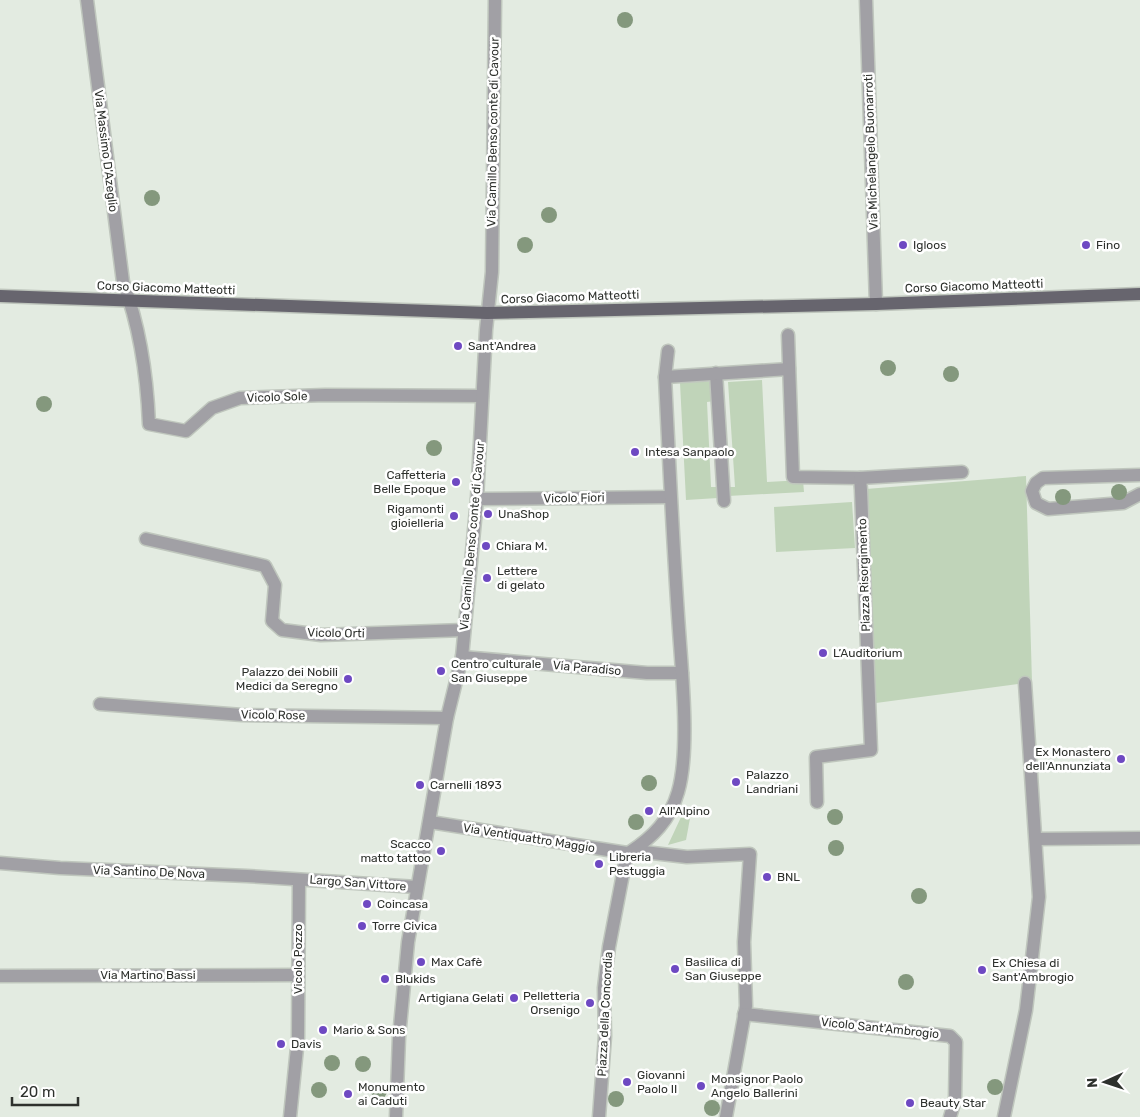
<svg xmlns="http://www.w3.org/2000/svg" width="1140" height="1117" font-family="Rubik,sans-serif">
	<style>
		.green { fill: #c0d4b9 }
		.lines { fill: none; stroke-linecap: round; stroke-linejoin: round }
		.minor-casing { stroke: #bfc6bd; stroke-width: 15 }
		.major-casing { stroke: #bfc6bd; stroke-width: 15 }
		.minor { stroke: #a1a0a5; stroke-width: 12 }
		.major { stroke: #67656e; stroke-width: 12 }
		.tree { fill: #84987d }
		.poi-dot { fill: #6e49c2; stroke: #fff; stroke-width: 2 }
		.labels { text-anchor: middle; stroke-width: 5; stroke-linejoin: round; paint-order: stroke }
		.street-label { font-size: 12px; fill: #2e312d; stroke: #fff }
		.poi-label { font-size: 12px; fill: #2e312d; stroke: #fff; text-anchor: start }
	</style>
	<rect width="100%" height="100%" fill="#e3ebe1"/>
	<!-- green -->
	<g class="green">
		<path d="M 762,380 L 767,482 L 803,480 L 804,492 L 728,496 L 727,487 L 735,487 L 728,382 Z"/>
		<path d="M 714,381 L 715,401 L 707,402 L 711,487 L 718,487 L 718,498 L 686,500 L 680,383 Z"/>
		<path d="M 1026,476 L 1032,682 L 876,703 L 866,489 Z"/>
		<path d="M 852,502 L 855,548 L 776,552 L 774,507 Z"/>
		<path d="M 691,813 L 686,840 L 668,845 L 682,815 Z"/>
	</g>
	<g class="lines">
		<!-- minor casing -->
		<g class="minor-casing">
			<g id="minor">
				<path d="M 87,0 L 123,282 C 140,327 147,376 149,424 L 186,431 L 212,408 L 240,398 L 325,395 L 482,396"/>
				<path d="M 866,0 L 876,304"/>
				<path d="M 788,335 L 793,477 L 860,478 L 861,490 L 871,750 L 816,757 L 817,802"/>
				<path d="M 716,373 L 724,501"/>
				<path d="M 665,377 L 789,369"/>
				<path d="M 1140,475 L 1043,478 L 1036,483 L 1032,491 L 1036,503 L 1048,509 L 1123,503 L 1140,494"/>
				<path d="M 860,478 L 962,472"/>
				<path d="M 477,499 L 670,497"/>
				<path d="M 146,539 L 265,566 L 275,585 L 272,621 L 282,630 L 321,635 L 464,630"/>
				<path d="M 462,657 L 647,673 L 682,673"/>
				<path d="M 100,704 L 242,715 L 447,718"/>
				<path d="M 430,822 L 627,853 L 644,852 L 687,857 L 750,854 L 744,942 L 746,1006 L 726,1117"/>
				<path d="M 1036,839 L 1140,838"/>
				<path d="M 630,852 C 653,837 670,820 678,792 C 690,751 682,674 679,630 C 673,545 669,461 665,377 L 668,351"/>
				<path d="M 0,863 L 60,868 L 247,876 L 417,887"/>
				<path d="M 0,976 L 297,975"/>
				<path d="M 744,1014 L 950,1036 L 956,1042 L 955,1100 L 950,1117"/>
				<path d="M 290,1117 L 298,1038 L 299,880"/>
				<path d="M 396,1117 L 399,1037 L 408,942 L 447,718 L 462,657 L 477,499 L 486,330 L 492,272 L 495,0"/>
				<path d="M 599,1117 L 605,1036 L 604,988 L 609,947 L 627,853"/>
				<path d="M 1004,1117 L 1026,1010 L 1039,897 L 1025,683"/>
			</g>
		</g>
		<!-- major casing -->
		<g class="major-casing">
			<path id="major" d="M 0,296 L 487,313 L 876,304 L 1140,294"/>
		</g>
		<!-- minor -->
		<use href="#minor" class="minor"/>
		<!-- major -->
		<use href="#major" class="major"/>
	</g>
	<!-- trees -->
	<g class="tree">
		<circle cx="625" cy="20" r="8"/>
		<circle cx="152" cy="198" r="8"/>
		<circle cx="549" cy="215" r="8"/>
		<circle cx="525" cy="245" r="8"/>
		<circle cx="888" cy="368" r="8"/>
		<circle cx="951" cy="374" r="8"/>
		<circle cx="44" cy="404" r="8"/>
		<circle cx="434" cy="448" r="8"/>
		<circle cx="1119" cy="492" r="8"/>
		<circle cx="1063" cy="497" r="8"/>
		<circle cx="649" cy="783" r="8"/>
		<circle cx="835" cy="817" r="8"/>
		<circle cx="636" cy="822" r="8"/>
		<circle cx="836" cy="848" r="8"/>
		<circle cx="919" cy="896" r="8"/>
		<circle cx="906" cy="982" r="8"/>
		<circle cx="332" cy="1063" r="8"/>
		<circle cx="363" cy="1064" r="8"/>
		<circle cx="995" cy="1087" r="8"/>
		<circle cx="319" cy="1090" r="8"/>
		<circle cx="379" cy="1091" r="8"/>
		<circle cx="616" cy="1099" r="8"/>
		<circle cx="712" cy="1108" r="8"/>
	</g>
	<!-- markers -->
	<g class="poi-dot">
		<circle cx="903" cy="245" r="5"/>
		<circle cx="1086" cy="245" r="5"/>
		<circle cx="458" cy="346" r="5"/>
		<circle cx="635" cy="452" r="5"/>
		<circle cx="456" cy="482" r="5"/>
		<circle cx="488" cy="514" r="5"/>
		<circle cx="454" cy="516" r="5"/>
		<circle cx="486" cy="546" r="5"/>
		<circle cx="487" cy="578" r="5"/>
		<circle cx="823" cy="653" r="5"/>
		<circle cx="441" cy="671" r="5"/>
		<circle cx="348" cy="679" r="5"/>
		<circle cx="1121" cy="759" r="5"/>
		<circle cx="736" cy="782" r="5"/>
		<circle cx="420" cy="785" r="5"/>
		<circle cx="649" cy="811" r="5"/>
		<circle cx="441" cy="851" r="5"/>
		<circle cx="599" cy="864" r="5"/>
		<circle cx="767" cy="877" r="5"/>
		<circle cx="367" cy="904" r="5"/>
		<circle cx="362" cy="926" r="5"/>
		<circle cx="421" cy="962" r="5"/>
		<circle cx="675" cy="969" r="5"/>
		<circle cx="982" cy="970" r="5"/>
		<circle cx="385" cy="979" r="5"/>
		<circle cx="514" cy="998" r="5"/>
		<circle cx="590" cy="1003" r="5"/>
		<circle cx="323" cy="1030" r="5"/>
		<circle cx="281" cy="1044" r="5"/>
		<circle cx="627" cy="1082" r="5"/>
		<circle cx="701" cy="1086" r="5"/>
		<circle cx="348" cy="1094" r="5"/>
		<circle cx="910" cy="1103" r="5"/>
	</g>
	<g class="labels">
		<!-- street labels -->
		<g class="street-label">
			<text transform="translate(493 132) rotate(-89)" y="4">Via Camillo Benso conte di Cavour</text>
			<text transform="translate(106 151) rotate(83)" y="4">Via Massimo D'Azeglio</text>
			<text transform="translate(871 152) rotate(-92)" y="4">Via Michelangelo Buonarroti</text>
			<text transform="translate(974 286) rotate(-2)" y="4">Corso Giacomo Matteotti</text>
			<text transform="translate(166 288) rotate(2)" y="4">Corso Giacomo Matteotti</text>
			<text transform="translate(570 297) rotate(-2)" y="4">Corso Giacomo Matteotti</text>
			<text transform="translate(277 397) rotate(-2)" y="4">Vicolo Sole</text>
			<text transform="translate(574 498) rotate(-1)" y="4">Vicolo Fiori</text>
			<text transform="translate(472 536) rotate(-85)" y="4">Via Camillo Benso conte di Cavour</text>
			<text transform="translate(864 575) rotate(-92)" y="4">Piazza Risorgimento</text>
			<text transform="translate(336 633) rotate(1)" y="4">Vicolo Orti</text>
			<text transform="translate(587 668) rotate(5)" y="4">Via Paradiso</text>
			<text transform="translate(273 715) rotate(1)" y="4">Vicolo Rose</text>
			<text transform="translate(529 838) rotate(9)" y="4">Via Ventiquattro Maggio</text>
			<text transform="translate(149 872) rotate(2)" y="4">Via Santino De Nova</text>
			<text transform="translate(358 883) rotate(4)" y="4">Largo San Vittore</text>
			<text transform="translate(298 959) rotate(-90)" y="4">Vicolo Pozzo</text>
			<text x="148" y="979">Via Martino Bassi</text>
			<text transform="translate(605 1014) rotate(-87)" y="4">Piazza della Concordia</text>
			<text transform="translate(880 1028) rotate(6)" y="4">Vicolo Sant'Ambrogio</text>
		</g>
		<!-- poi labels -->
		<g class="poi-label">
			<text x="913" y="249">Igloos</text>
			<text x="1096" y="249">Fino</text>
			<text x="468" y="350">Sant'Andrea</text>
			<text x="645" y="456">Intesa Sanpaolo</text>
			<text x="446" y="479" text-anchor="end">Caffetteria<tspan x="446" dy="14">Belle Epoque</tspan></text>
			<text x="444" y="513" text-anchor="end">Rigamonti<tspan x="444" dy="14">gioielleria</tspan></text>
			<text x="498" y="518">UnaShop</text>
			<text x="496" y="550">Chiara M.</text>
			<text x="497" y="575">Lettere<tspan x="497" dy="14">di gelato</tspan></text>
			<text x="833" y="657">L’Auditorium</text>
			<text x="451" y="668">Centro culturale<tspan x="451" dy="14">San Giuseppe</tspan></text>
			<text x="338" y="676" text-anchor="end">Palazzo dei Nobili<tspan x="338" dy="14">Medici da Seregno</tspan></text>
			<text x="1111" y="756" text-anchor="end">Ex Monastero<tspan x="1111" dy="14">dell'Annunziata</tspan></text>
			<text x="746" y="779">Palazzo<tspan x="746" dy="14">Landriani</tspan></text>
			<text x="430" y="789">Carnelli 1893</text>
			<text x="659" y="815">All'Alpino</text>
			<text x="431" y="848" text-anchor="end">Scacco<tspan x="431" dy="14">matto tattoo</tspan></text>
			<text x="609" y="861">Libreria<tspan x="609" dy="14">Pestuggia</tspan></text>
			<text x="777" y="881">BNL</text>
			<text x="377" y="908">Coincasa</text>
			<text x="372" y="930">Torre Civica</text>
			<text x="431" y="966">Max Cafè</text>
			<text x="685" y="966">Basilica di<tspan x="685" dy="14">San Giuseppe</tspan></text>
			<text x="992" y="967">Ex Chiesa di<tspan x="992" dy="14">Sant'Ambrogio</tspan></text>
			<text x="395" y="983">Blukids</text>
			<text x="580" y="1000" text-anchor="end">Pelletteria<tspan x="580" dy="14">Orsenigo</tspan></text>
			<text x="504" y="1002" text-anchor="end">Artigiana Gelati</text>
			<text x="333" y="1034">Mario &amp; Sons</text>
			<text x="291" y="1048">Davis</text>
			<text x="637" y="1079">Giovanni<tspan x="637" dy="14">Paolo II</tspan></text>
			<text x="711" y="1083">Monsignor Paolo<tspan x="711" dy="14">Angelo Ballerini</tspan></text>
			<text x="358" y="1091">Monumento<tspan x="358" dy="14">ai Caduti</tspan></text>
			<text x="920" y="1107">Beauty Star</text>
		</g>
	</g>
	<!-- north arrow -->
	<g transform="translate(1105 1082) rotate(267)" stroke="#ffffff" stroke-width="4" paint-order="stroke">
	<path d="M0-4L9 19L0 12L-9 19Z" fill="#2e312d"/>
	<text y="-8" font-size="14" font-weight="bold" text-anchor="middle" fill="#2e312d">N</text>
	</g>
	<!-- scale -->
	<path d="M12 1097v8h66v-8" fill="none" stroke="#2e312d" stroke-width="2.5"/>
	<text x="20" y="1097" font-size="15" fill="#2e312d" stroke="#ffffff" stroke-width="4" paint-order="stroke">20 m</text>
</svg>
